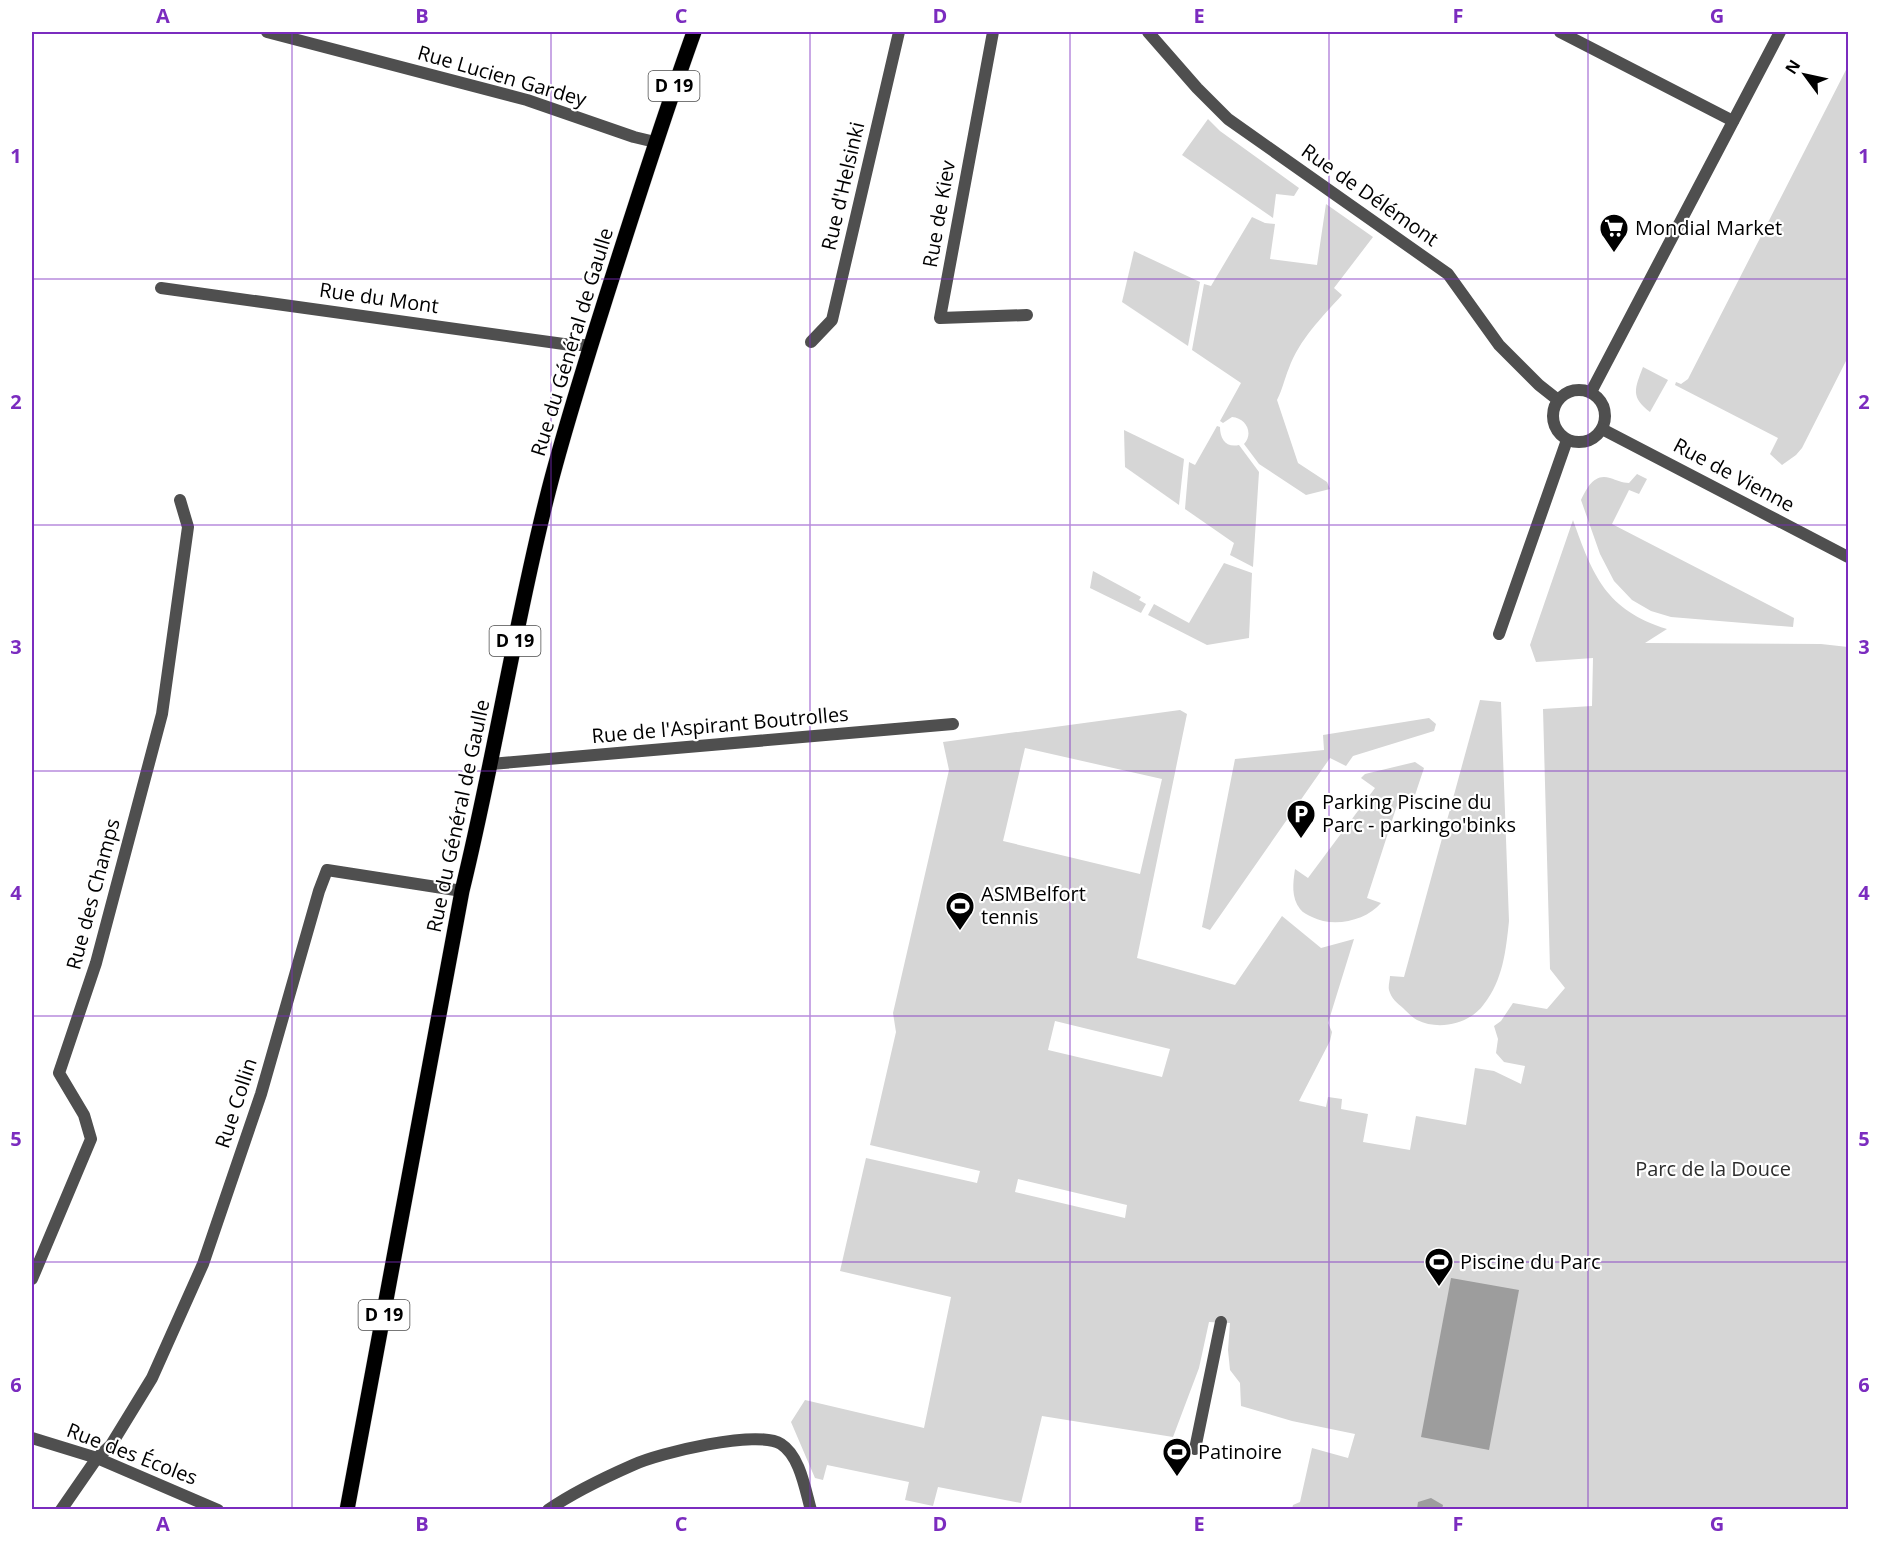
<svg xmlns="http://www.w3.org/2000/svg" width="1880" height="1541" font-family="'Open Sans',sans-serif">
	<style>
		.green { fill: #d6d6d6; fill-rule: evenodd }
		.water { fill: #9d9d9d }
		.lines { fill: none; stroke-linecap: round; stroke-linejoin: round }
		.primary-casing { stroke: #dbdbdb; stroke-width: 16 }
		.street { stroke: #4f4f4f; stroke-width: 12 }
		.primary { stroke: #000; stroke-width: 15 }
		.grid { fill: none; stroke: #7b2cbf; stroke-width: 1.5; stroke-opacity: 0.55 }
		.labels { text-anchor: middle; stroke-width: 4.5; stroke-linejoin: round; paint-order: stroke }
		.shield { fill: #fff; stroke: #4c4c4c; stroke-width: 1.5 }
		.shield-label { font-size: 18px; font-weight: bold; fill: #000 }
		.street-label { font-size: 20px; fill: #000; stroke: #fff }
		.poi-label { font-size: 20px; fill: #000; stroke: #fff; text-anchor: start }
		.park-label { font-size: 20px; fill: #2d2d2d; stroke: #fff }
		.neatline { fill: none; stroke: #7b2cbf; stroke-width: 2 }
		.grid-label { font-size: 20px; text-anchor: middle; font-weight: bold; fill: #7b2cbf }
	</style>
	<rect width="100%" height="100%" fill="#fff"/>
	<!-- green -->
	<g class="green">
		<path d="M 1848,66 L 1848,357 L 1802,448 L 1796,455 L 1782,465 L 1770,454 L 1778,438 L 1675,385 L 1676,382 L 1681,384 L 1688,379 Z"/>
		<path d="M 1208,119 L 1220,131 L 1299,188 L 1294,196 L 1276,194 L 1273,218 L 1182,155 Z"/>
		<path d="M 1326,204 L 1373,237 L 1334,288 L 1342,295 C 1322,317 1299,340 1289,368 C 1284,380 1283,388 1277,400 L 1298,463 L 1327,482 L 1330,489 L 1306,495 L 1259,464 L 1244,444 C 1254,433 1246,418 1232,417 L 1223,423 L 1220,421 L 1241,383 L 1192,350 L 1204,284 L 1211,286 L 1252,217 L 1265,223 L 1275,224 L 1270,259 L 1317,265 Z"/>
		<path d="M 1134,251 L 1200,282 L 1188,346 L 1122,302 Z"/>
		<path d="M 1643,367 L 1668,380 L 1650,412 C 1630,397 1635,388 1643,367 Z"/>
		<path d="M 1217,426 L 1220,427 C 1220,439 1226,448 1239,445 L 1259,472 L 1253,567 L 1230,555 L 1234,543 L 1185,509 L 1189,462 L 1195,465 Z"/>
		<path d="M 1124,430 L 1184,459 L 1179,505 L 1125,467 Z"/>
		<path d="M 1637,474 L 1647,479 L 1639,494 L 1629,490 L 1612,524 L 1794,618 L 1793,627 L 1671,617 L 1651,611 L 1632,600 L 1614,581 L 1600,554 L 1581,500 C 1587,488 1594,473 1610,478 C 1617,480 1622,483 1629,483 Z"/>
		<path d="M 1573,520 C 1593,576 1606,610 1667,629 L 1645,643 L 1821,644 L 1848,647 L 1848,1509 L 1292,1509 L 1293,1505 L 1300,1502 L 1312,1448 L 1348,1458 L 1355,1434 L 1292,1421 L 1241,1406 L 1240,1383 L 1230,1370 L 1228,1350 L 1230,1323 L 1209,1322 L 1199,1368 L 1173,1437 L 1042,1416 L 1021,1503 L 938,1487 L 933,1506 L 905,1500 L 909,1482 L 827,1465 L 823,1480 L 815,1478 L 791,1422 L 805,1400 L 924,1428 L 951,1297 L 840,1271 L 866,1158 L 977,1183 L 980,1171 L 870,1145 L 896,1032 L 893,1013 L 949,770 L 943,742 L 1180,710 L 1187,714 L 1137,958 L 1235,985 L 1282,916 L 1321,948 L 1354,939 L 1328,1023 L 1332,1032 L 1330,1041 L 1299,1101 L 1326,1107 L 1328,1097 L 1342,1099 L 1341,1109 L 1368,1114 L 1363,1142 L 1410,1150 L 1416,1116 L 1466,1125 L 1475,1068 L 1494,1071 L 1521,1084 L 1525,1066 L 1504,1062 L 1496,1053 L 1498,1039 L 1494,1026 L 1501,1021 L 1513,1003 L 1547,1009 L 1565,988 L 1550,969 L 1543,709 L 1592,706 L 1593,658 L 1536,662 L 1530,645 ZM 1025,748 L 1162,779 L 1140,874 L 1003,841 ZM 1055,1021 L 1170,1049 L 1162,1077 L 1048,1050 ZM 1018,1179 L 1127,1205 L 1125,1218 L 1015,1192 Z"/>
		<path d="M 1224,563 L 1252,573 L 1249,638 L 1207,645 L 1148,615 L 1154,604 L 1189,623 Z"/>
		<path d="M 1093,571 L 1141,597 L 1139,600 L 1146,604 L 1141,613 L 1090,588 Z"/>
		<path d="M 1480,700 L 1501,702 L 1509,921 C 1506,950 1503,980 1484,1004 C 1470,1024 1439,1031 1417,1020 C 1412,1017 1407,1012 1403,1008 C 1397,1003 1391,998 1389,990 C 1388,986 1390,980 1390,976 L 1404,977 Z"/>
		<path d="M 1429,718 L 1436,724 L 1434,731 L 1353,756 L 1346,766 L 1330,758 L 1210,930 L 1202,927 L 1235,759 L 1324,750 L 1323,735 Z"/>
		<path d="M 1415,762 L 1424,768 L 1413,801 L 1399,799 L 1367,898 L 1381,903 C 1366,921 1333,928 1312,917 C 1308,915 1303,913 1300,909 C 1291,897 1293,883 1295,869 L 1308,878 L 1375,788 L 1361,778 L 1365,774 Z"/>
	</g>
	<!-- water -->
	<g class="water">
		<path d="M 1451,1278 L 1519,1290 L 1489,1450 L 1421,1437 Z"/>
		<path d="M 1431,1498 L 1443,1505 L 1442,1509 L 1417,1509 L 1418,1502 Z"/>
	</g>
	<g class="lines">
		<!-- primary casing -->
		<g class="primary-casing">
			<path id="primary" d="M 347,1510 L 462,891 C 494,761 514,628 547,497 C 564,429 586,361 607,294 C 635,206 663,118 694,32"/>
		</g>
		<!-- street -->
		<g class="street">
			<path d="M 267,32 L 527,100 L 634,137 L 655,142"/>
			<path d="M 993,32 L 940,318 L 1027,315"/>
			<path d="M 1148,32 L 1197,88 L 1228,119 L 1448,274 L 1499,345 L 1539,385 L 1558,400"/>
			<path d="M 1560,32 L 1733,121"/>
			<path d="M 161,288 L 571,345 L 591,345"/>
			<path d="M 811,342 L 832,320 L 899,32"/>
			<circle cx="1579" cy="416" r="26"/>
			<path d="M 1591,392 L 1780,32"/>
			<path d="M 1602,429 L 1848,557"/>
			<path d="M 1499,634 L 1567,440"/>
			<path d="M 491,764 L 953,724"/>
			<path d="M 32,1279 L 91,1139 L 84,1115 L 59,1073 L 96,963 L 162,714 L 188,527 L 180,500"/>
			<path d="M 32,1438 L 97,1458 L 218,1510"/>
			<path d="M 1195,1449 L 1221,1322"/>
			<path d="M 61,1510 L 97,1458 L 111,1445 L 152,1378 L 203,1264 L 261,1094 L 319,891 L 327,870 L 462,891"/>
			<path d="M 548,1510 C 571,1494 608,1476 633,1465 C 659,1453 758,1429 781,1444 C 800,1456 805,1489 811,1510"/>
		</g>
		<!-- primary -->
		<use href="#primary" class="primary"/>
	</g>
	<!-- grid -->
	<path class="grid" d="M 292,32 L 292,1510M 551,32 L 551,1510M 810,32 L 810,1510M 1070,32 L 1070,1510M 1329,32 L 1329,1510M 1588,32 L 1588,1510M 32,279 L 1848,279M 32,525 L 1848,525M 32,771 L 1848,771M 32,1016 L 1848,1016M 32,1262 L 1848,1262"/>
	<!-- icons -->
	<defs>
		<g id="supermarket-pin" transform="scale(1.5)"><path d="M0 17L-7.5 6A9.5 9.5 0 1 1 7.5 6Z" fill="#000" stroke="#fff"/><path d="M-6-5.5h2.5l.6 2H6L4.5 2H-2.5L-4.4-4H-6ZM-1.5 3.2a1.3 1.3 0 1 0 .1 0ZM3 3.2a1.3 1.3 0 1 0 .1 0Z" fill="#fff"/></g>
		<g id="parking-pin" transform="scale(1.5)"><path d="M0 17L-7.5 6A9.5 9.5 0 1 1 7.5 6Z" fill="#000" stroke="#fff"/><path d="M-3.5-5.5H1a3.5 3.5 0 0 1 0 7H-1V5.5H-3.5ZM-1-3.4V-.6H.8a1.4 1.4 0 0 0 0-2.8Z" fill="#fff"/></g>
		<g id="stadium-pin" transform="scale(1.5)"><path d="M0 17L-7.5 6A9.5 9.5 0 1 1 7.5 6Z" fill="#000" stroke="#fff"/><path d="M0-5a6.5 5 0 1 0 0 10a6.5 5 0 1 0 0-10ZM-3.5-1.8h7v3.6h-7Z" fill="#fff"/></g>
	</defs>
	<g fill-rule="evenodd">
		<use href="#supermarket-pin" x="1614" y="228"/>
		<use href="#parking-pin" x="1301" y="814"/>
		<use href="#stadium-pin" x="960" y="906"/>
		<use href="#stadium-pin" x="1439" y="1262"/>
		<use href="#stadium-pin" x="1177" y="1452"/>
	</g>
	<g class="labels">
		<!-- shield labels -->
		<g class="shield">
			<rect x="648.5" y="71" width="51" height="30" rx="4.5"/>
			<rect x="489.5" y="626" width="51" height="30" rx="4.5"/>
			<rect x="358.5" y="1300" width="51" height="30" rx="4.5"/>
		</g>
		<g class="shield-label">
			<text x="674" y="92">D 19</text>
			<text x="515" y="647">D 19</text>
			<text x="384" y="1321">D 19</text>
		</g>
		<!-- street labels -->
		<g class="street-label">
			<text transform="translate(502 76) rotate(16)" y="7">Rue Lucien Gardey</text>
			<text transform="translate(843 186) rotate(-77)" y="7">Rue d'Helsinki</text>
			<text transform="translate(1370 195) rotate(35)" y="7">Rue de Délémont</text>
			<text transform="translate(939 214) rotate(-80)" y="7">Rue de Kiev</text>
			<text transform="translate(379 298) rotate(8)" y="7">Rue du Mont</text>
			<text transform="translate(572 342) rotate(-73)" y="7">Rue du Général de Gaulle</text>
			<text transform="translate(1734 475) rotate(28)" y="7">Rue de Vienne</text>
			<text transform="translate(720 725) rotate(-5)" y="7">Rue de l'Aspirant Boutrolles</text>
			<text transform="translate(458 816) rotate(-78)" y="7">Rue du Général de Gaulle</text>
			<text transform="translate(93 894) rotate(-75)" y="7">Rue des Champs</text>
			<text transform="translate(236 1103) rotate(-72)" y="7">Rue Collin</text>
			<text transform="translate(132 1454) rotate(21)" y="7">Rue des Écoles</text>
		</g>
		<!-- poi labels -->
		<g class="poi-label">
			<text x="1635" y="235">Mondial Market</text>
			<text x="1322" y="809">Parking Piscine du<tspan x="1322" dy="23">Parc - parkingo'binks</tspan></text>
			<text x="981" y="901">ASMBelfort<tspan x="981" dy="23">tennis</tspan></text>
			<text x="1460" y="1269">Piscine du Parc</text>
			<text x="1198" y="1459">Patinoire</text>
		</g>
		<!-- park labels -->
		<g class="park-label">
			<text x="1713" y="1176">Parc de la Douce</text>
		</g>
	</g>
	<!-- border -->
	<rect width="1880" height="1541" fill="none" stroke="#ffffff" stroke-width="66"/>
	<!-- north arrow -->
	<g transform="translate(1805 75) rotate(303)" stroke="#ffffff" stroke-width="4.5" paint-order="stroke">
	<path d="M0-4.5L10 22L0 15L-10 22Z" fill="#000000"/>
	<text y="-9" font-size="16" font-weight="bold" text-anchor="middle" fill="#000000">N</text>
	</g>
	<rect x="33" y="33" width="1814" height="1475" class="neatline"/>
	<g class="grid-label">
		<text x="163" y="23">A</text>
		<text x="422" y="23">B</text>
		<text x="681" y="23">C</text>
		<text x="940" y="23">D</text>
		<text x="1199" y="23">E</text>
		<text x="1458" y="23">F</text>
		<text x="1717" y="23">G</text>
		<text x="16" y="163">1</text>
		<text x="1864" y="163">1</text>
		<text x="16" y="409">2</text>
		<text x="1864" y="409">2</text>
		<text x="16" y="654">3</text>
		<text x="1864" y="654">3</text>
		<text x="16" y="900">4</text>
		<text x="1864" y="900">4</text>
		<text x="16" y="1146">5</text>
		<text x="1864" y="1146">5</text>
		<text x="16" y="1392">6</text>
		<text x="1864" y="1392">6</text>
		<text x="163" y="1531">A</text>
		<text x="422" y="1531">B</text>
		<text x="681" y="1531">C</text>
		<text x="940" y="1531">D</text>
		<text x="1199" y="1531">E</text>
		<text x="1458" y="1531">F</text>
		<text x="1717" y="1531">G</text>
	</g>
</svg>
